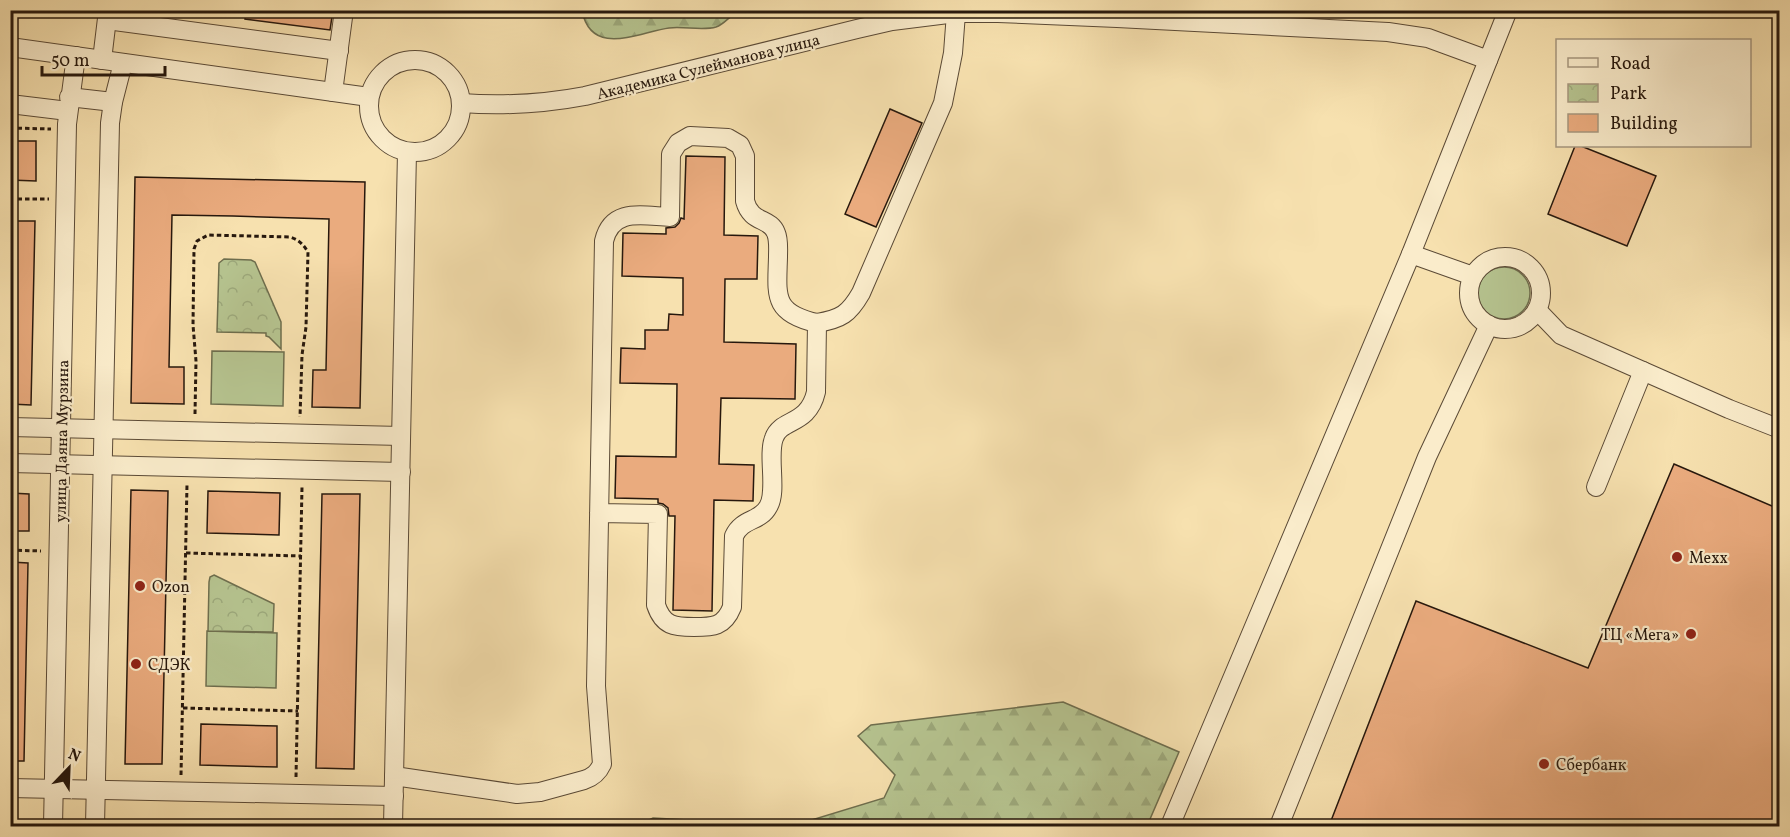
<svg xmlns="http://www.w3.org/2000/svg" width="1790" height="837" font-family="Vollkorn,serif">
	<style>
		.green { fill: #b6c490; stroke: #6e6e4e; stroke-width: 1.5 }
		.forest { fill: url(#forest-firs); stroke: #6e6e4e; stroke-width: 1.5 }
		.park { fill: url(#park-crowns); stroke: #6e6e4e; stroke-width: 1.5 }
		.building { fill: #eaab7e; stroke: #27180d; stroke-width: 1.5 }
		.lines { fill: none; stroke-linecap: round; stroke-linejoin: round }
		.minor-casing { stroke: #5b4a36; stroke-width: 20 }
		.path { stroke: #27180d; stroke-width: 3; stroke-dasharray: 4.5 3; stroke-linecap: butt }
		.minor { stroke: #faeccb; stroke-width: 18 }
		.poi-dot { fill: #8f2418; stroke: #faeccb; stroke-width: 2 }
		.labels { text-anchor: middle; stroke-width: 4.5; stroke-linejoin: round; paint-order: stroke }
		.street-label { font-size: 16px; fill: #27180d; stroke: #faeccb }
		.poi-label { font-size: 16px; fill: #27180d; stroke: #faeccb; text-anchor: start }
	</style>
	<defs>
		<pattern id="forest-firs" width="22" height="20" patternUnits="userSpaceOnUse" patternTransform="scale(1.5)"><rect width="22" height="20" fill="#b6c490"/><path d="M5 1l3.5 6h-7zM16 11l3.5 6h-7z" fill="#9ca87b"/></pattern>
		<pattern id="park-crowns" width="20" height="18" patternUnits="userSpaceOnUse" patternTransform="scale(1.5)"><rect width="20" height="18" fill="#b6c490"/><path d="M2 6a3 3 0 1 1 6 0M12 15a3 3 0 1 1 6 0" fill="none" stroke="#9ca87b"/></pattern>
	</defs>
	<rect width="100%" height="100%" fill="#f7e1af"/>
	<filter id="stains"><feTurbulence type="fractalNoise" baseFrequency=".00333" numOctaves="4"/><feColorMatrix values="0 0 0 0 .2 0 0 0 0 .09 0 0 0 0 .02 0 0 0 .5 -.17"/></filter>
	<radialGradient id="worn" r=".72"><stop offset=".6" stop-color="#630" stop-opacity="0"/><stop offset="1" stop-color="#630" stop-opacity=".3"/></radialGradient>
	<!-- green -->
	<g class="green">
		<circle cx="1504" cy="293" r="26"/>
		<path d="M 212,351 L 284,352 L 283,406 L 211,404 Z"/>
		<path d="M 207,631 L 277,633 L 276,688 L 206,686 Z"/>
	</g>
	<!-- forest -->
	<g class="forest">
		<path d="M 582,11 L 582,10 L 739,11 C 730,15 725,24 716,27 C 703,31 683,26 669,28 C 639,32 592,58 582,11 Z"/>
		<path d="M 1063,702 L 1179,752 L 1147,826 L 792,826 L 884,798 L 895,775 L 858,736 L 871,725 Z"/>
		<path d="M 653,818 L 741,823 L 759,826 L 637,826 Z"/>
	</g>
	<!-- park -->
	<g class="park">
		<path d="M 224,259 L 251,260 L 255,262 L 281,322 L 281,349 L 269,337 L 266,336 L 266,333 L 217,332 L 219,263 Z"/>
		<path d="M 214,575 L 274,604 L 273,632 L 208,631 L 209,582 L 210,577 Z"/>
	</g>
	<!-- building -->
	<g class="building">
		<path d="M 246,10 L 333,10 L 330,30 L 245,19 Z"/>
		<path d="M 890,109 L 922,123 L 876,227 L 845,214 Z"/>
		<path d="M 10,141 L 36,141 L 36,181 L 10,180 Z"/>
		<path d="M 1575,146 L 1581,146 L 1656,176 L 1627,246 L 1548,214 Z"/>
		<path d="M 686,156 L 725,157 L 724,235 L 758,236 L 757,279 L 725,279 L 724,342 L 796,344 L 795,399 L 721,398 L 719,464 L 754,465 L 753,501 L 714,500 L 712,611 L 673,610 L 675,516 L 669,516 L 668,508 L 663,504 L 658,503 L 658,499 L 615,498 L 616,456 L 676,457 L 677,384 L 620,383 L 621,348 L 645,349 L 645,330 L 668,330 L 669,314 L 683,315 L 683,278 L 622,276 L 623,233 L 666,234 L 666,228 L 675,227 L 679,223 L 681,218 L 684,219 Z"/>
		<path d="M 135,177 L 365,182 L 360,408 L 312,407 L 313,370 L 326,370 L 329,219 L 233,216 L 172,215 L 169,367 L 184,367 L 184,404 L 131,403 Z"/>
		<path d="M 10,221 L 35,221 L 31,405 L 10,404 Z"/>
		<path d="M 1674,464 L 1779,509 L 1779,826 L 1329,826 L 1416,601 L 1588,668 Z"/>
		<path d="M 131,490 L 168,491 L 162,764 L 125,764 Z"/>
		<path d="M 208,491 L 280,493 L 279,535 L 207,533 Z"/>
		<path d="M 10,493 L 29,494 L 29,531 L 10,531 Z"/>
		<path d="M 322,494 L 360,494 L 354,769 L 316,768 Z"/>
		<path d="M 10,562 L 28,563 L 24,761 L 10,761 Z"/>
		<path d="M 201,724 L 277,726 L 277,767 L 200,765 Z"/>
	</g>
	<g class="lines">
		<!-- minor casing -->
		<g class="minor-casing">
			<g id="minor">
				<path d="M 107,20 L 339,51"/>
				<path d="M 10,47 L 369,97"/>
				<path d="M 102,60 L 108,10"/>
				<circle cx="415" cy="106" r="46"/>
				<path d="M 333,92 L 344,10"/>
				<path d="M 69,97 L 113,102"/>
				<path d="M 461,103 C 503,106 543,104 585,96 L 857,29 L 892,21 L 956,13 L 998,13 L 1117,18 L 1388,32 L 1428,38 L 1488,60"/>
				<path d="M 10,104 L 68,111"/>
				<path d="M 1411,254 L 1473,276"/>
				<circle cx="1505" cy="293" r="36"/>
				<path d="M 1537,310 L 1561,335 L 1729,409 L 1780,429"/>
				<path d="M 817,323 C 841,319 849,314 861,293 L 943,103 L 953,53 L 956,13"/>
				<path d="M 10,427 L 401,436"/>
				<path d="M 10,463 L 401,472"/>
				<path d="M 1596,487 L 1643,371"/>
				<path d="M 394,776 L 517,794 L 540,792 L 584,780 C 593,777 598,773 602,764 L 596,686 L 604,241 C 612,207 643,216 670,217 L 671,154 L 678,143 L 690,136 L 728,138 L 740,145 L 745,156 L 745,201 C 751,224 770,217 776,233 C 779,240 778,249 778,257 C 777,295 772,313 817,323 L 816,392 C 808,426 781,418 774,438 C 767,456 778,492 768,507 C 760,522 742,518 734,536 L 732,607 C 724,627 713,627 694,627 C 674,627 663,626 656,605 L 658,514 L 599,513"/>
				<path d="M 10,788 L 394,796"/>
				<path d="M 53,826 L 67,124 L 76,56"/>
				<path d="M 95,826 L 110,123 L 113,102 L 123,63"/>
				<path d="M 393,826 L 407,152"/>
				<path d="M 1170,826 L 1411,254 L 1508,10"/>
				<path d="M 1279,826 L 1427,457 L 1489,325"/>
			</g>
		</g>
		<!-- path -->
		<g class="path">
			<path d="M 10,128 L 51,129"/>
			<path d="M 10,199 L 49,199"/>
			<path d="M 195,414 L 196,361 L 193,325 L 194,249 L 197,241 L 208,235 L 290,237 C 299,240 303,244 308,252 L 306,327 L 302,355 L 300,417"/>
			<path d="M 10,550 L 41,551"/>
			<path d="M 186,553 L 301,556"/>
			<path d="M 183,708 L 298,711"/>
			<path d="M 181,775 L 187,484"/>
			<path d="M 296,777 L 302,487"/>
		</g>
		<!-- minor -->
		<use href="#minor" class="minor"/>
	</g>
	<!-- markers -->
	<g class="poi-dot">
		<circle cx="1677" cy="557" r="6"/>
		<circle cx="140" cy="586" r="6"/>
		<circle cx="1691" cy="634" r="6"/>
		<circle cx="136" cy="664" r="6"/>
		<circle cx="1544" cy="764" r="6"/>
	</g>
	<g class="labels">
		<!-- street labels -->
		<g class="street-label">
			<text transform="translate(708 66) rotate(-14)" y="6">Академика Сулейманова улица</text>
			<text transform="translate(61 441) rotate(-89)" y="6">улица Даяна Мурзина</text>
		</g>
		<!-- poi labels -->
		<g class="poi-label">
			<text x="1689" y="563">Mexx</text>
			<text x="152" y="592">Ozon</text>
			<text x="1679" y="640" text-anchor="end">ТЦ «Мега»</text>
			<text x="148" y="670">СДЭК</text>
			<text x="1556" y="770">Сбербанк</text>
		</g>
	</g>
	<!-- margin -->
	<rect width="1790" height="837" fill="none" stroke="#f7e1af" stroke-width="36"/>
	<rect x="12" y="12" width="1766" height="813" fill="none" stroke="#27180d" stroke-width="3"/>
	<rect x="18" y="18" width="1754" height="801" fill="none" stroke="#27180d" stroke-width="1.5"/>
	<!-- legend -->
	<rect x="1556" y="39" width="195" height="108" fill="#faeccb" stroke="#a6977f" stroke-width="1.5"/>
	<rect x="1568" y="58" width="30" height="9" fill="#faeccb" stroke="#a6977f" stroke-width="1.5"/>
	<text x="1610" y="69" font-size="18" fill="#27180d">Road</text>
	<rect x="1568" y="84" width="30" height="18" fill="url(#park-crowns)" stroke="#a6977f" stroke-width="1.5"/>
	<text x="1610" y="99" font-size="18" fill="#27180d">Park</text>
	<rect x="1568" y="114" width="30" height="18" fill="#eaab7e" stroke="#a6977f" stroke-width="1.5"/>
	<text x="1610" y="129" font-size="18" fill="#27180d">Building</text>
	<!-- north arrow -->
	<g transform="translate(69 768) rotate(23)" stroke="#faeccb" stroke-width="4.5" paint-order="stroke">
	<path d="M0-4.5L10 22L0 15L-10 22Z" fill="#27180d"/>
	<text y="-9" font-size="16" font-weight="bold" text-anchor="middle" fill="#27180d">N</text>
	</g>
	<!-- scale -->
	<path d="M42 66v9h123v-9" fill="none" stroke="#27180d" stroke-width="3"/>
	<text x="51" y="66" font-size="18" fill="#27180d" stroke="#faeccb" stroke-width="4.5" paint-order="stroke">50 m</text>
	<rect width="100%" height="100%" filter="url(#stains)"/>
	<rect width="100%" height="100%" fill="url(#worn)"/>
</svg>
